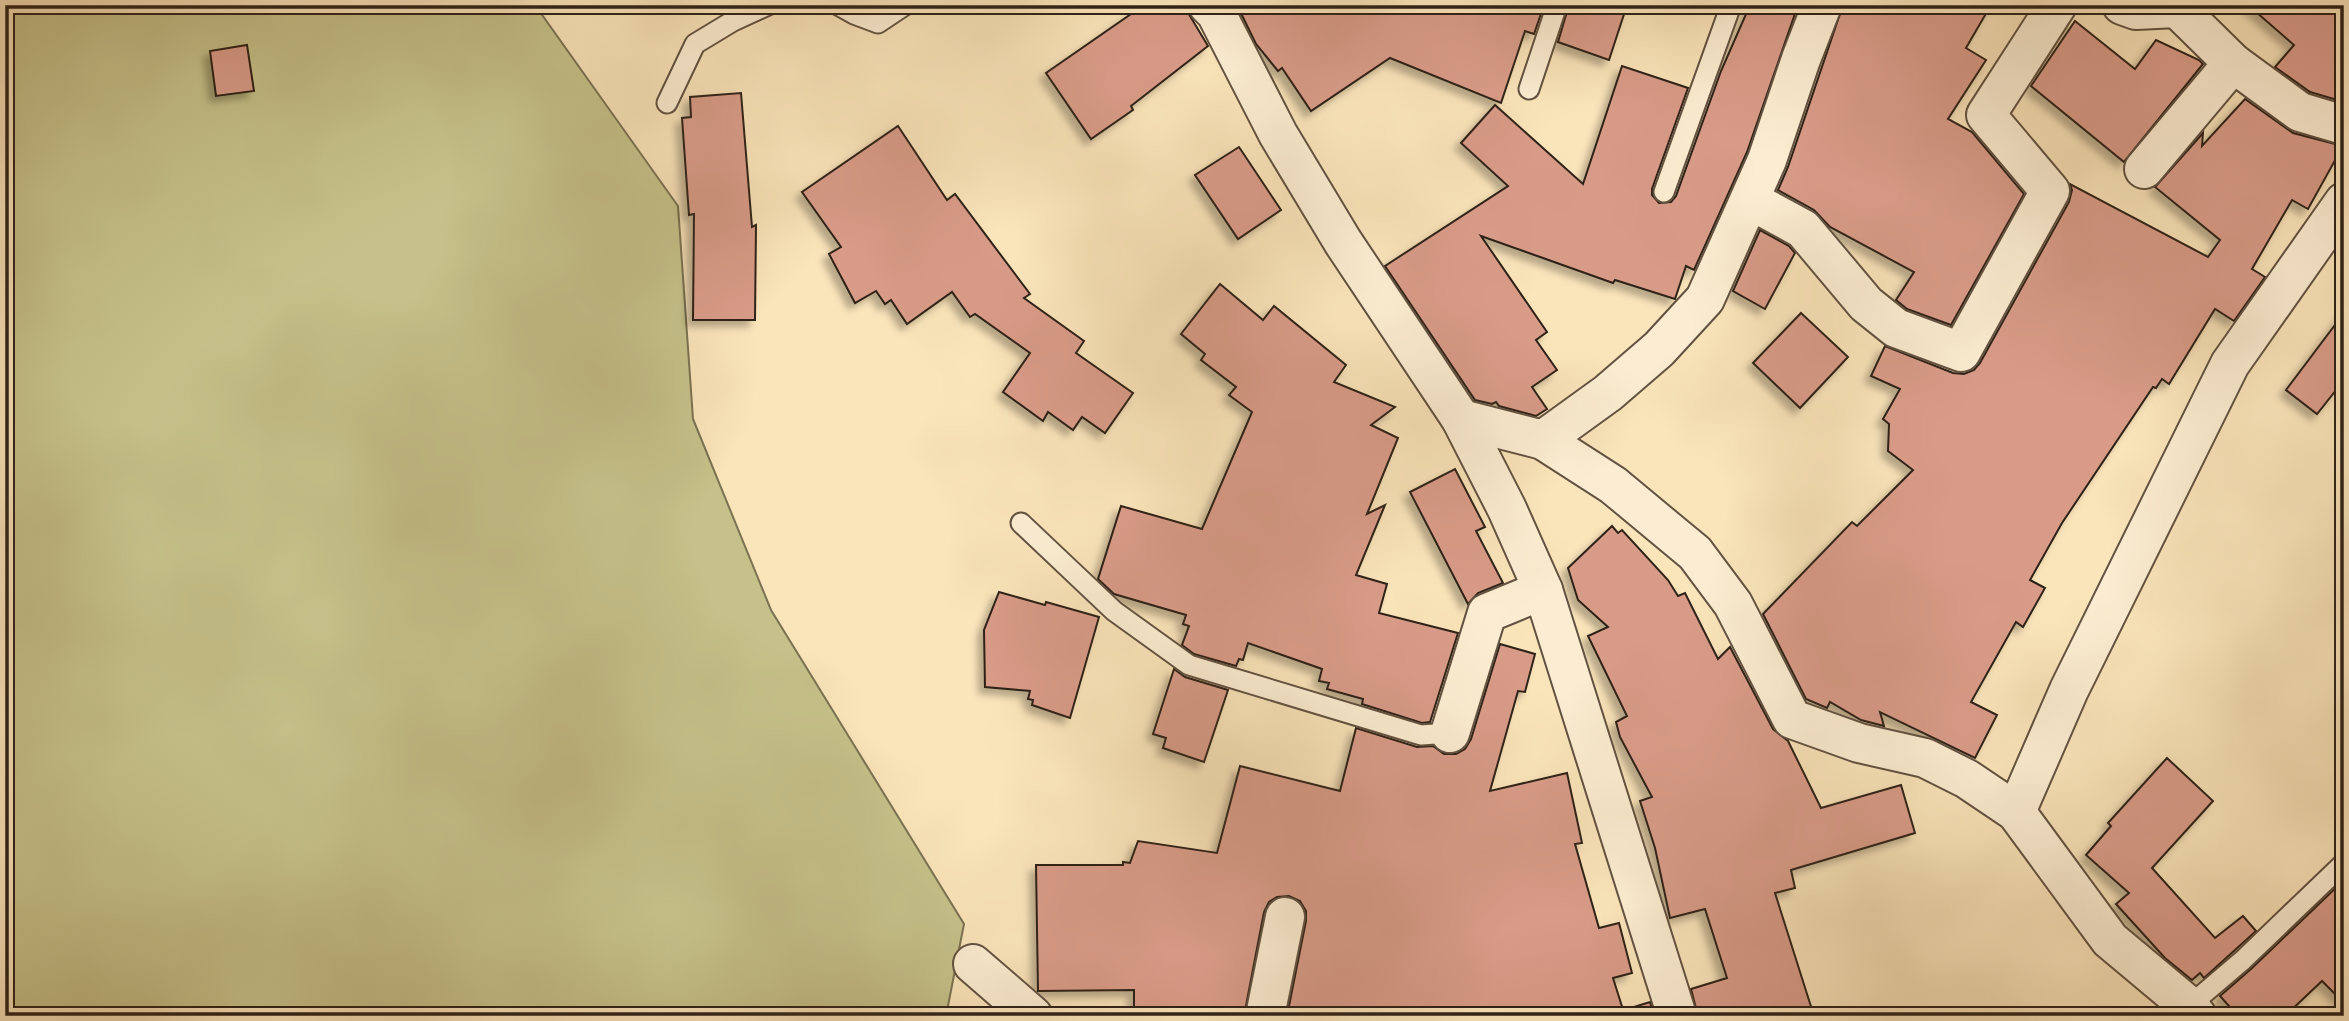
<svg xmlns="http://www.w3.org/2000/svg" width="2349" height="1021" font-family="'Sorts Mill Goudy',serif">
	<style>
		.green { fill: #c6c18a; stroke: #7a7252; stroke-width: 2 }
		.building { fill: #d89b88; stroke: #2f2219; stroke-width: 2; filter: url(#shadow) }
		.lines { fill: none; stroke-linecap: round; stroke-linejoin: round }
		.lane-casing { stroke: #625241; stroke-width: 23 }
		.street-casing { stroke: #625241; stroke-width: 42 }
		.lane { stroke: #fcedd2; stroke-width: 19 }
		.street { stroke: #fcedd2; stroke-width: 38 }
	</style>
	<defs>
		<filter id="shadow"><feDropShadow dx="-6" dy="6" stdDeviation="3.5" flood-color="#0004"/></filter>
	</defs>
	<rect width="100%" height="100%" fill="#fae4ba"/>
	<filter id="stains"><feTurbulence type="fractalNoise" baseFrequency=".00286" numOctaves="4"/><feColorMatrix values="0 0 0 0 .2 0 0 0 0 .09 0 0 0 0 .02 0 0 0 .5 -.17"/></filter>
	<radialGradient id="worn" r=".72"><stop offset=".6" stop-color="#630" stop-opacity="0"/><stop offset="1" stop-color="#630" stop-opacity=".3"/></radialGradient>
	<!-- green -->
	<path class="green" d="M 5,5 L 535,5 L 678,206 L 693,419 L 771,610 L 964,924 L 946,1016 L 5,1016 Z"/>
	<!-- building -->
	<g class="building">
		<path d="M 1144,5 L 1187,5 L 1187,11 L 1208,46 L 1131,106 L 1133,110 L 1091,139 L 1046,73 Z"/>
		<path d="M 1237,5 L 1544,5 L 1534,34 L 1525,31 L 1501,103 L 1390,58 L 1311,111 L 1282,68 L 1278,71 L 1256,44 Z"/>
		<path d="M 1569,5 L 1627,5 L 1609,60 L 1558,42 Z"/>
		<path d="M 1750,5 L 1798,5 L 1747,152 L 1694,270 L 1686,266 L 1675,299 L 1615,280 L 1613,283 L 1481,236 L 1547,332 L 1536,340 L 1557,370 L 1532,387 L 1547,409 L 1536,416 L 1499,406 L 1496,402 L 1492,404 L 1475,400 L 1385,266 L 1508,186 L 1461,143 L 1495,105 L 1583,184 L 1622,66 L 1688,88 L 1652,189 L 1652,195 L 1659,203 L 1671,202 L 1676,196 L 1721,71 Z"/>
		<path d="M 1843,5 L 1991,5 L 1966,48 L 1986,60 L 1948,119 L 1972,132 L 2024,194 L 1951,325 L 1907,309 L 1896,300 L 1914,272 L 1830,227 L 1814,210 L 1778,190 L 1788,167 Z"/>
		<path d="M 2248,5 L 2344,5 L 2344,102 L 2310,92 L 2275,67 L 2294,45 Z"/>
		<path d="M 2075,21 L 2135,69 L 2156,40 L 2199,60 L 2203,64 L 2124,162 L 2031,86 Z"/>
		<path d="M 247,45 L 254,91 L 216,96 L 210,51 Z"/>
		<path d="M 741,93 L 752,227 L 756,225 L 755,320 L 693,320 L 694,214 L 689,215 L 682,118 L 691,117 L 690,97 Z"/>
		<path d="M 2245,99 L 2293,133 L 2343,146 L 2308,209 L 2292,200 L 2252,269 L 2265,277 L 2234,321 L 2215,309 L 2169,384 L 2162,379 L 2156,388 L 2153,387 L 2062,523 L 2030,580 L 2045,588 L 2023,627 L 2016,622 L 1971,702 L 1997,715 L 1975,758 L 1880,712 L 1884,726 L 1861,720 L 1830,702 L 1827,708 L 1806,699 L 1763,614 L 1852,522 L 1857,526 L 1913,470 L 1888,451 L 1889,424 L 1883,419 L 1900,389 L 1871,376 L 1885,346 L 1953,373 L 1964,374 L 1974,370 L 1980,363 L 2069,202 L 2072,190 L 2070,184 L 2208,257 L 2220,240 L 2155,187 L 2203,133 L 2202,146 Z"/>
		<path d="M 898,126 L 947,200 L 955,194 L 1030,294 L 1024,298 L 1084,341 L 1076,353 L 1133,393 L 1105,433 L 1082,417 L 1073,430 L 1048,412 L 1043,421 L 1003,392 L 1030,353 L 975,314 L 970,317 L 952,292 L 907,324 L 891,300 L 885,304 L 876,291 L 855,303 L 829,254 L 841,247 L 802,192 Z"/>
		<path d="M 1239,147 L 1281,210 L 1238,239 L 1195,175 Z"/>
		<path d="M 1760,230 L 1789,246 L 1795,253 L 1765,309 L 1733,291 Z"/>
		<path d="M 1220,284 L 1263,320 L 1274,306 L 1346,365 L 1334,382 L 1395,407 L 1371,425 L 1398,438 L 1367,514 L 1385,505 L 1356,575 L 1387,584 L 1379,613 L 1458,633 L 1430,722 L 1422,723 L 1362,704 L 1363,699 L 1327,689 L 1329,683 L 1319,681 L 1322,669 L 1248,643 L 1243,660 L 1239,659 L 1236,666 L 1194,654 L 1182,645 L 1189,626 L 1183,624 L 1186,615 L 1114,594 L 1098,579 L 1121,506 L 1202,529 L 1252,412 L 1229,395 L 1236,387 L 1201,360 L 1205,354 L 1181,334 Z"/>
		<path d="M 1801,313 L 1848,357 L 1800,408 L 1753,363 Z"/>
		<path d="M 2344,313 L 2344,380 L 2317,414 L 2286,390 Z"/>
		<path d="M 1455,469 L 1485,527 L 1476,531 L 1503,583 L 1478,593 L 1468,604 L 1410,492 Z"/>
		<path d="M 1612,526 L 1618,533 L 1622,530 L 1668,580 L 1678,596 L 1685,593 L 1718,659 L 1730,647 L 1773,729 L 1788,741 L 1821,808 L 1901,785 L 1915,833 L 1791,870 L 1795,888 L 1775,893 L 1814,1016 L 1698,1016 L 1691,989 L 1727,978 L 1705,909 L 1670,918 L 1655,848 L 1640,801 L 1652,797 L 1620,737 L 1616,722 L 1627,716 L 1588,636 L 1608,627 L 1578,600 L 1568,568 Z"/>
		<path d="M 999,592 L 1045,605 L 1046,602 L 1099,617 L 1070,718 L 1032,705 L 1033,700 L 1028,699 L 1030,691 L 985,687 L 984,630 Z"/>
		<path d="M 1500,644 L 1535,654 L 1525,692 L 1518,691 L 1490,791 L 1567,773 L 1582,843 L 1575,844 L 1599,928 L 1619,923 L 1632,973 L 1613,978 L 1625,1016 L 1287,1016 L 1306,921 L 1306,911 L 1300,901 L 1289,896 L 1277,897 L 1269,902 L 1264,912 L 1244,1016 L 1134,1016 L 1134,990 L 1038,991 L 1036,865 L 1123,865 L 1123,862 L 1130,863 L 1138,841 L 1217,853 L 1240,766 L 1340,791 L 1356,728 L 1417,747 L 1433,746 L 1444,754 L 1456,754 L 1465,749 L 1471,739 Z"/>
		<path d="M 1174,669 L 1185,677 L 1228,690 L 1204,762 L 1163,748 L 1166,738 L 1153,734 Z"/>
		<path d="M 2167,758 L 2213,801 L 2152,868 L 2215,938 L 2243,916 L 2256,931 L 2204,978 L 2200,973 L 2192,980 L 2165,958 L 2116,904 L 2129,893 L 2086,855 L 2111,826 L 2108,823 Z"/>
		<path d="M 2344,880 L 2344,1003 L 2322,981 L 2285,1016 L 2238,1016 L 2220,996 L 2251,969 Z"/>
		<path d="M 1650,1002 L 1654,1016 L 1635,1016 L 1634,1007 Z"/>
	</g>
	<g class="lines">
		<!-- lane casing -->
		<g class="lane-casing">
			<g id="lane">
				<path d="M 838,5 L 854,14 L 878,23 L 905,5"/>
				<path d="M 1529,89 L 1557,5"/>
				<path d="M 667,103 L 695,44 L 733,21 L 768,5"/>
				<path d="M 1664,192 L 1731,5"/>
				<path d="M 1021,523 L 1114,611 L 1189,665 L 1421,735 L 1450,733"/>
				<path d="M 2168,1016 L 2189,1006 L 2243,960 L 2344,863"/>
			</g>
		</g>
		<!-- street casing -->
		<g class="street-casing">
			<g id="street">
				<path d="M 1208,5 L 1216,13 L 1278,134 L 1343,242 L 1461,419 L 1507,509 L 1543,590 L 1677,1016"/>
				<path d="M 2122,5 L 2136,10 L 2177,8 L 2179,5"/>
				<path d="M 2177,8 L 2233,63 L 2300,112 L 2344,125"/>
				<path d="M 2144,169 L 2233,63"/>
				<path d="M 1750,200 L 1803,229 L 1866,304 L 1896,328 L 1961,352 L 2050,191 L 1986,115 L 2057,5"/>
				<path d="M 1461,419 L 1543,440 L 1613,485 L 1695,553 L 1733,604 L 1792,719 L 1859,743 L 1925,758 L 1967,779 L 2016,812 L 2110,940 L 2189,1006 L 2197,1016"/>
				<path d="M 1543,440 L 1608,393 L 1659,349 L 1705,299 L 1767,160 L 1801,59 L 1822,5"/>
				<path d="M 1450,733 L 1487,613 L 1543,590"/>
				<path d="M 2016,812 L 2069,690 L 2230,364 L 2344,202"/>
				<path d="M 973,964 L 1033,1016"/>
				<path d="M 1265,1016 L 1285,917"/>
			</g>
		</g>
		<!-- lane -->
		<use href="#lane" class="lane"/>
		<!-- street -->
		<use href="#street" class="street"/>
	</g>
	<!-- margin -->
	<rect width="2349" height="1021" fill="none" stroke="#fae4ba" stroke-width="28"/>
	<rect x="7" y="7" width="2335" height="1007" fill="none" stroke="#2f2219" stroke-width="3.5"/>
	<rect x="14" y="14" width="2321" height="993" fill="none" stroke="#2f2219" stroke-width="2"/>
	<rect width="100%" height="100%" filter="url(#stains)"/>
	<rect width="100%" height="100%" fill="url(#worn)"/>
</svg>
